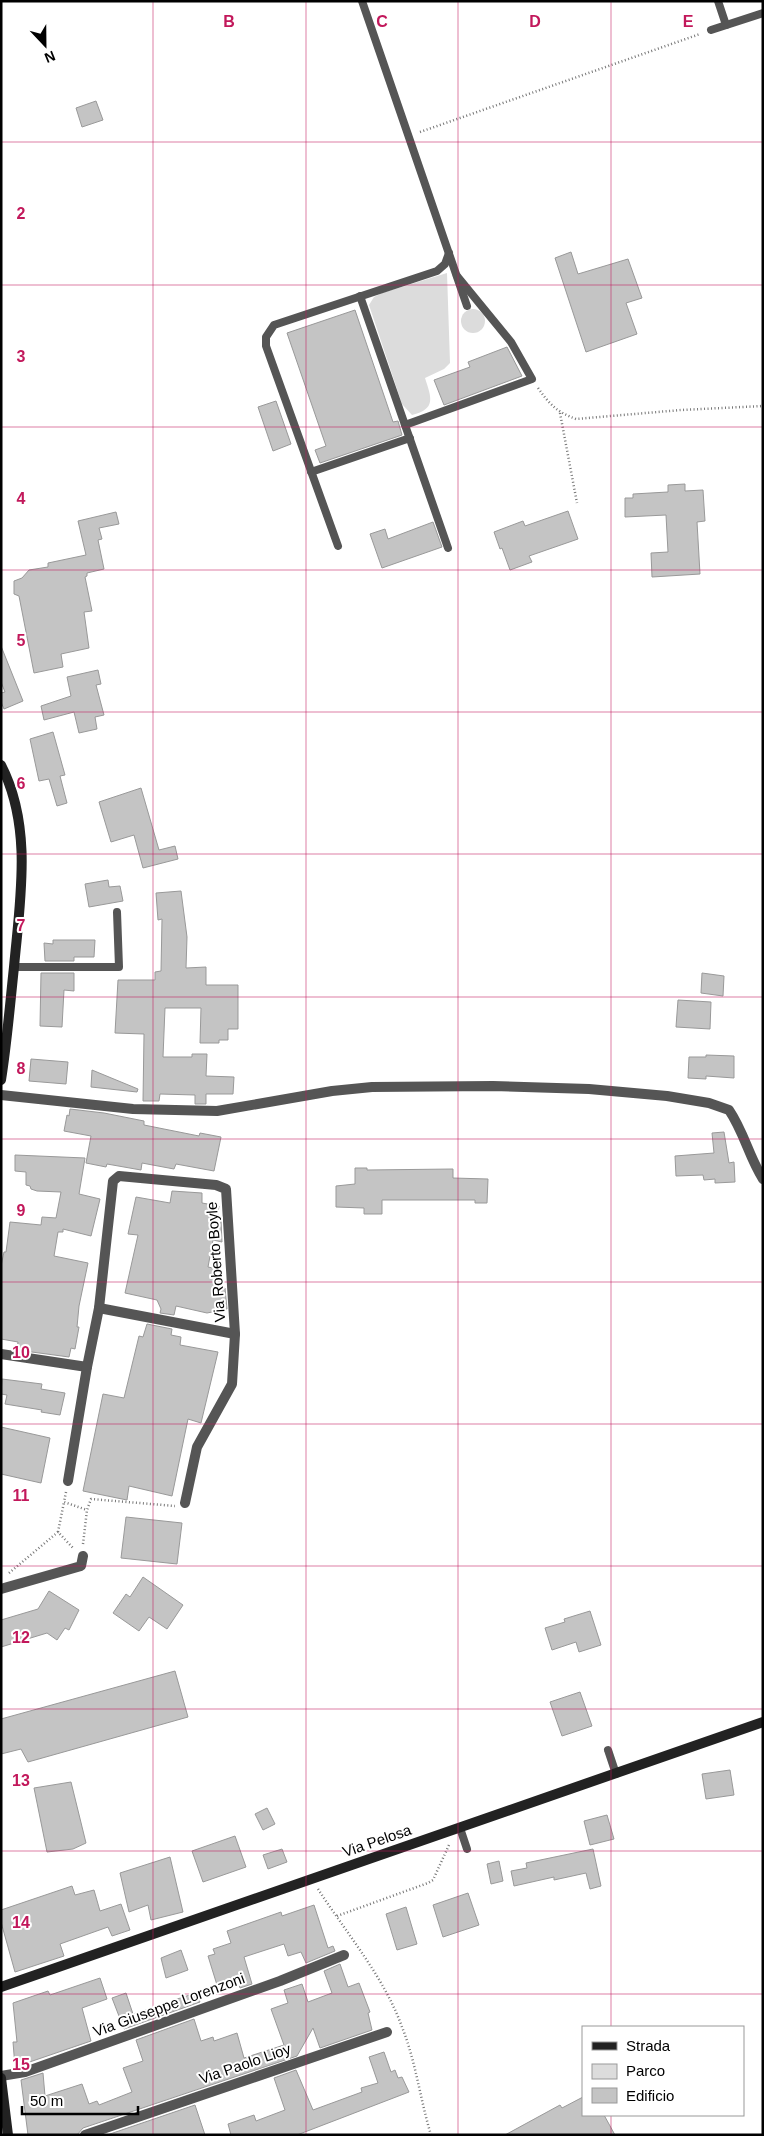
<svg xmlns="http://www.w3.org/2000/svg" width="764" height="2136" font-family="Arial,sans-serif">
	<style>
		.green { fill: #dcdcdc }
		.building { fill: #c4c4c4; stroke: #999 }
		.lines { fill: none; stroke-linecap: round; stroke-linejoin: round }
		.path { stroke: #777; stroke-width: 2.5; stroke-dasharray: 1 2.5; stroke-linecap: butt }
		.lane { stroke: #555; stroke-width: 8 }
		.street { stroke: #555; stroke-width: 10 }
		.secondary { stroke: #222; stroke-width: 10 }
		.grid { fill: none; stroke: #c2185b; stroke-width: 1; stroke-opacity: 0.55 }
		.labels { text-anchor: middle; stroke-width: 4; stroke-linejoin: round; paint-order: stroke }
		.street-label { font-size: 15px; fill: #000; stroke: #fff }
		.grid-label { font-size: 16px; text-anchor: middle; font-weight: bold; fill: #c2185b; stroke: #fff; stroke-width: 4; stroke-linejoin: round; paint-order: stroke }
	</style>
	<rect width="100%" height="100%" fill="#fff"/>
	<!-- green -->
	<g class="green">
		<path d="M 447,273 L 450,363 L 444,369 L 425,378 C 431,397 437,409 412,415 L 402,404 L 369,305 L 374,297 L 382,293 Z"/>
		<circle cx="473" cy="321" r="12"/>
	</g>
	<!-- building -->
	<g class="building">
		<path d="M 96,101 L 103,120 L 82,127 L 76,108 Z"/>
		<path d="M 571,252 L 578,274 L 628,259 L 642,298 L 626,303 L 637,334 L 586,352 L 555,258 Z"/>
		<path d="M 355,310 L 393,422 L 398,421 L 402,435 L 320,463 L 315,450 L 326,446 L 287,333 Z"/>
		<path d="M 507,347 L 522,376 L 444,405 L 434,380 L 470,367 L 468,362 Z"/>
		<path d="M 276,401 L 291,444 L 273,451 L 258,407 Z"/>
		<path d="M 685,484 L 685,491 L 703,490 L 705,521 L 697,522 L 700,574 L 652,577 L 651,553 L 668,552 L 666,515 L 625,517 L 625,498 L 633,498 L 633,494 L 668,492 L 668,485 Z"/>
		<path d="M 568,511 L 578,539 L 529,556 L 532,562 L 510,570 L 502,548 L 500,549 L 494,532 L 523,521 L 525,526 Z"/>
		<path d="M 116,512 L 119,524 L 99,528 L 102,539 L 98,540 L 104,569 L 87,573 L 87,576 L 85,577 L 92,611 L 84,612 L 89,648 L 61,654 L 63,667 L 34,673 L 19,596 L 14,594 L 14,581 L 22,578 L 29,570 L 48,567 L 48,563 L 86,555 L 78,521 Z"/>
		<path d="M 433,522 L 442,547 L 382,568 L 370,534 L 385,529 L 388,539 Z"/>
		<path d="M 1,646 L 23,701 L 4,709 L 1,702 L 1,693 L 5,692 L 1,682 Z"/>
		<path d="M 98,670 L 101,684 L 96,685 L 104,715 L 95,717 L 97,729 L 79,733 L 74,712 L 44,720 L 41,706 L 71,696 L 67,677 Z"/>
		<path d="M 53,732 L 65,775 L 60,776 L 67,803 L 57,806 L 49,779 L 39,781 L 30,739 Z"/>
		<path d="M 141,788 L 159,850 L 175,846 L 178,859 L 143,868 L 134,835 L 111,842 L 99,802 Z"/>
		<path d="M 108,880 L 109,887 L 120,886 L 123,901 L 89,907 L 85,884 Z"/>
		<path d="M 181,891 L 187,937 L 186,968 L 206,967 L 206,985 L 238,985 L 238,1029 L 228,1029 L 228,1040 L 219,1040 L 219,1043 L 200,1043 L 201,1008 L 165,1008 L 163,1057 L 192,1057 L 192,1054 L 207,1054 L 206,1076 L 234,1077 L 233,1094 L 206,1094 L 206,1104 L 195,1104 L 195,1095 L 160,1094 L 159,1101 L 143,1101 L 144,1034 L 115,1033 L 118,980 L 155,980 L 155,972 L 161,971 L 162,919 L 158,920 L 156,893 Z"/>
		<path d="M 53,940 L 95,940 L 94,957 L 74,957 L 74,961 L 45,961 L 44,943 L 53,944 Z"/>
		<path d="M 41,973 L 74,973 L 74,991 L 64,990 L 62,1027 L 40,1026 Z"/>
		<path d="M 702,973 L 724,976 L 723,996 L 701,993 Z"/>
		<path d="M 678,1000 L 711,1002 L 710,1029 L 676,1027 Z"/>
		<path d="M 706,1055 L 734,1056 L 734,1078 L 706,1076 L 706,1079 L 688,1078 L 689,1057 L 706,1057 Z"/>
		<path d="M 31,1059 L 68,1062 L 66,1084 L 29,1081 Z"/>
		<path d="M 92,1070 L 138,1089 L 137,1092 L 91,1087 Z"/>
		<path d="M 70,1109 L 104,1113 L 144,1121 L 144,1125 L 199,1136 L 200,1133 L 221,1137 L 214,1171 L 176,1164 L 174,1169 L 142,1163 L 141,1170 L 107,1164 L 106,1167 L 86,1163 L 91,1136 L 64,1131 L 67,1115 L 69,1116 Z"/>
		<path d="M 724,1132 L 729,1163 L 734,1162 L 735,1182 L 715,1183 L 715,1179 L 704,1180 L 703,1175 L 676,1176 L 675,1156 L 714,1153 L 712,1133 Z"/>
		<path d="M 15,1155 L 85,1158 L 79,1194 L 100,1199 L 91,1236 L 63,1229 L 63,1232 L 58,1232 L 54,1256 L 88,1263 L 79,1306 L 77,1327 L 79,1327 L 75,1349 L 71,1348 L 69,1357 L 17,1350 L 18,1342 L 1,1339 L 1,1266 L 4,1252 L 6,1252 L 10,1222 L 41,1225 L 42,1217 L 56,1218 L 61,1192 L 37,1191 L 31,1189 L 30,1186 L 26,1185 L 26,1172 L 15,1171 Z"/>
		<path d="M 355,1168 L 367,1168 L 367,1170 L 453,1169 L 453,1178 L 488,1179 L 487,1203 L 475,1203 L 475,1200 L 382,1200 L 382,1214 L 364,1214 L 364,1208 L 336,1207 L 336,1186 L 355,1184 Z"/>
		<path d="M 172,1191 L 202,1193 L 202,1203 L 219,1206 L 217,1219 L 221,1220 L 222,1242 L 213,1240 L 208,1267 L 222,1270 L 218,1287 L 225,1288 L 227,1309 L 207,1313 L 176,1306 L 174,1315 L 160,1313 L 161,1309 L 157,1300 L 125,1293 L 138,1235 L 128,1234 L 136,1197 L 170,1203 Z"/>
		<path d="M 147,1324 L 172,1329 L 171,1335 L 181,1337 L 180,1345 L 218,1352 L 201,1423 L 188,1419 L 172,1496 L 129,1486 L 127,1500 L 83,1491 L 103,1394 L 124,1398 L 139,1336 L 143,1337 Z"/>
		<path d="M 2,1379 L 42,1384 L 41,1389 L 65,1393 L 60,1415 L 41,1412 L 42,1410 L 5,1404 L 7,1395 L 1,1394 Z"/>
		<path d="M 1,1427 L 50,1438 L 41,1483 L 1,1474 Z"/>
		<path d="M 126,1517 L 182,1523 L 177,1564 L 121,1558 Z"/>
		<path d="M 143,1577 L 183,1605 L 167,1629 L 149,1617 L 139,1631 L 113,1613 L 126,1594 L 130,1597 Z"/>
		<path d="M 49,1591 L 79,1610 L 69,1630 L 65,1628 L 57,1640 L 47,1633 L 1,1647 L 1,1620 L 38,1609 Z"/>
		<path d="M 590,1611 L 601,1645 L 579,1652 L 576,1642 L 552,1650 L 545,1628 L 565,1622 L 564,1619 Z"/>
		<path d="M 175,1671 L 188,1717 L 28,1762 L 21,1749 L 1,1754 L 1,1719 Z"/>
		<path d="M 580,1692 L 592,1726 L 562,1736 L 550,1702 Z"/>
		<path d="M 730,1770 L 734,1795 L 706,1799 L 702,1774 Z"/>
		<path d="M 71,1782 L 86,1843 L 73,1849 L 47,1852 L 34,1788 Z"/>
		<path d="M 267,1808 L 275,1824 L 263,1830 L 255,1814 Z"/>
		<path d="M 607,1815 L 614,1839 L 590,1845 L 584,1821 Z"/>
		<path d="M 235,1836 L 246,1867 L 203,1882 L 192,1851 Z"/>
		<path d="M 282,1849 L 287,1862 L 268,1869 L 263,1855 Z"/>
		<path d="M 593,1849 L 601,1886 L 590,1889 L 586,1873 L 554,1880 L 554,1877 L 514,1886 L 511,1871 L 527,1868 L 526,1863 Z"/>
		<path d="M 170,1857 L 183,1912 L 151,1920 L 148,1905 L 129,1912 L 120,1873 Z"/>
		<path d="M 499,1861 L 503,1881 L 491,1884 L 487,1864 Z"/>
		<path d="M 72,1886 L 75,1895 L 94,1890 L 100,1911 L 121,1904 L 130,1930 L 112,1936 L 108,1927 L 60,1944 L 64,1956 L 15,1972 L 1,1922 L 1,1910 Z"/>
		<path d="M 468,1893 L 479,1925 L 443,1937 L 433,1905 Z"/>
		<path d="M 314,1905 L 328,1948 L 333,1946 L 335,1951 L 306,1963 L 301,1952 L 288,1956 L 284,1944 L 244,1957 L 252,1984 L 240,1988 L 237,1979 L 217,1985 L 208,1956 L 215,1954 L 213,1949 L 231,1943 L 227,1931 L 281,1912 L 282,1916 Z"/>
		<path d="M 406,1907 L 417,1944 L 397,1950 L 386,1914 Z"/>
		<path d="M 181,1950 L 188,1970 L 166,1978 L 161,1958 Z"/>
		<path d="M 340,1964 L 348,1987 L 359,1983 L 370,2012 L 368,2013 L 372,2030 L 320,2048 L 313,2028 L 297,2056 L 83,2128 L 77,2135 L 28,2135 L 21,2080 L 43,2073 L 45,2096 L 82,2084 L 89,2104 L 97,2101 L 99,2105 L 132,2092 L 123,2068 L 143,2061 L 136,2040 L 194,2019 L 201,2041 L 213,2037 L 214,2041 L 237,2033 L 244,2058 L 284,2045 L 271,2009 L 288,2003 L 284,1990 L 302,1984 L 308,2002 L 332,1993 L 324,1971 Z"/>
		<path d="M 100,1978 L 107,1999 L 82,2008 L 91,2041 L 15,2067 L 13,2042 L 17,2042 L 13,2003 L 48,1991 L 50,1995 Z"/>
		<path d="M 126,1993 L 133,2014 L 156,2007 L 158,2012 L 173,2007 L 171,2001 L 196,1993 L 200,2002 L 124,2029 L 112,1998 Z"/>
		<path d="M 384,2052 L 391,2072 L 395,2070 L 398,2078 L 402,2077 L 409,2092 L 297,2135 L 231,2135 L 228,2124 L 254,2115 L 256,2121 L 285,2110 L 274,2078 L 296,2070 L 313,2110 L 362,2092 L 361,2088 L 378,2083 L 369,2057 Z"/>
		<path d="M 583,2097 L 583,2115 L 604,2115 L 615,2135 L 505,2135 L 560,2105 L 562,2108 Z"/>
		<path d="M 195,2105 L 205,2135 L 107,2135 Z"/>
	</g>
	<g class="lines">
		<!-- path -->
		<g class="path">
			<path d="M 420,132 L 700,34"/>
			<path d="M 538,388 C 550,405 557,412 576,419 L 681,410 L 763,406"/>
			<path d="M 560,413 L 577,503"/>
			<path d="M 66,1492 L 64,1502 L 87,1510"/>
			<path d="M 58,1532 L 64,1502"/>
			<path d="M 83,1544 L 87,1510 L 91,1499 L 175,1506"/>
			<path d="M 9,1573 L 58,1532 L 74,1549"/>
			<path d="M 318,1889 C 347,1934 384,1977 402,2027 C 416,2062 420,2099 431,2135"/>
			<path d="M 337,1916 L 428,1883 L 433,1880 L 449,1845"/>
		</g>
		<!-- lane -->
		<g class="lane">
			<path d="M 362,1 L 467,306"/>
			<path d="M 718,1 L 726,25"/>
			<path d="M 711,30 L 763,13"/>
			<path d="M 360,296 L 405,425 L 532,379 L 511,342 L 457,276"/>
			<path d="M 405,425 L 448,548"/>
			<path d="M 311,472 L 410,438"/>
			<path d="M 338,546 L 266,346 L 266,337 L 274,325 L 437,271 L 445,264 L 449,253"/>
			<path d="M 14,967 L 119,967 L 117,912"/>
			<path d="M 608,1750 L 616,1774"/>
			<path d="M 460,1828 L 467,1849"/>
		</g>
		<!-- street -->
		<g class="street">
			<path d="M 1,1095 L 133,1109 L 217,1111 L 332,1091 L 372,1087 L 493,1086 L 589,1089 L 667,1096 L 709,1103 L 729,1110 C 744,1132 749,1157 763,1179"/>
			<path d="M 99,1308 L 235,1334"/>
			<path d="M 1,1354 L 87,1367"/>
			<path d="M 68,1481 L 87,1367 L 99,1308 L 113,1181 L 119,1176 L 216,1185 L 226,1189 L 235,1334 L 232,1384 L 197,1447 L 185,1503"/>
			<path d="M 1,1589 L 81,1566 L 83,1556"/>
			<path d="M 1,2076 L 25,2072 L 280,1981 L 344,1955"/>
			<path d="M 85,2135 L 387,2032"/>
		</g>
		<!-- secondary -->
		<g class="secondary">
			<path d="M 1,765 C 33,827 20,900 14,967 C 10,1004 7,1042 1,1080"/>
			<path d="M 1,1987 L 763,1722"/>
			<path d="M 1,2078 L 8,2135"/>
		</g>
	</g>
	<!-- grid -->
	<path class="grid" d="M 153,1 L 153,2135M 306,1 L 306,2135M 458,1 L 458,2135M 611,1 L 611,2027M 1,142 L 763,142M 1,285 L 763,285M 1,427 L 763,427M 1,570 L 763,570M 1,712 L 763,712M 1,854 L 763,854M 1,997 L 763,997M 1,1139 L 763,1139M 1,1282 L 763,1282M 1,1424 L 763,1424M 1,1566 L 763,1566M 1,1709 L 763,1709M 1,1851 L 763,1851M 1,1994 L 763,1994M 611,2115 L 611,2135"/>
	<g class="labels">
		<!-- street labels -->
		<g class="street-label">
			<text transform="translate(216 1262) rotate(-94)" y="5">Via Roberto Boyle</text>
			<text transform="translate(377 1841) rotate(-19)" y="5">Via Pelosa</text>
			<text transform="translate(169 2005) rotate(-20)" y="5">Via Giuseppe Lorenzoni</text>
			<text transform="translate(245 2064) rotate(-19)" y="5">Via Paolo Lioy</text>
		</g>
	</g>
	<g class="grid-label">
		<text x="229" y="27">B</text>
		<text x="382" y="27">C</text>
		<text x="535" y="27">D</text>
		<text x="688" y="27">E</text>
		<text x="21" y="219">2</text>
		<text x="21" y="362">3</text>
		<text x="21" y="504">4</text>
		<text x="21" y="646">5</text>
		<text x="21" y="789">6</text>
		<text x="21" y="931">7</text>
		<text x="21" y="1074">8</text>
		<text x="21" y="1216">9</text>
		<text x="21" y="1358">10</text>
		<text x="21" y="1501">11</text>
		<text x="21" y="1643">12</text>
		<text x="21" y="1786">13</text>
		<text x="21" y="1928">14</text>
		<text x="21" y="2070">15</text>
	</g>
	<!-- border -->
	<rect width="764" height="2136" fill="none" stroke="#000000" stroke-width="5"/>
	<!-- legend -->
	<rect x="582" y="2026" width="162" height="90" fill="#ffffff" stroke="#999999"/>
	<rect x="592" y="2042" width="25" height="8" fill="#222222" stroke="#999999"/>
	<text x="626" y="2051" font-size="15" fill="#000000">Strada</text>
	<rect x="592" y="2064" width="25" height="15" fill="#dcdcdc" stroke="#999999"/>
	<text x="626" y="2076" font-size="15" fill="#000000">Parco</text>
	<rect x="592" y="2088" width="25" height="15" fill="#c4c4c4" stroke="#999999"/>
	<text x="626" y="2101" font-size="15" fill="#000000">Edificio</text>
	<!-- north arrow -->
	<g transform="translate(45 45) rotate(158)" stroke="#ffffff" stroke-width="4" paint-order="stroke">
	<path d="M0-4L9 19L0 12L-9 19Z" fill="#000000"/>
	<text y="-8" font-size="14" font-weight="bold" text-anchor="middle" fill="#000000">N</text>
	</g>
	<!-- scale -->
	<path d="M22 2106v8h116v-8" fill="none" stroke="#000000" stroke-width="2.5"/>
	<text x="30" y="2106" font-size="15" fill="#000000" stroke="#ffffff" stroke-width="4" paint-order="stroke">50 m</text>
</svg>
